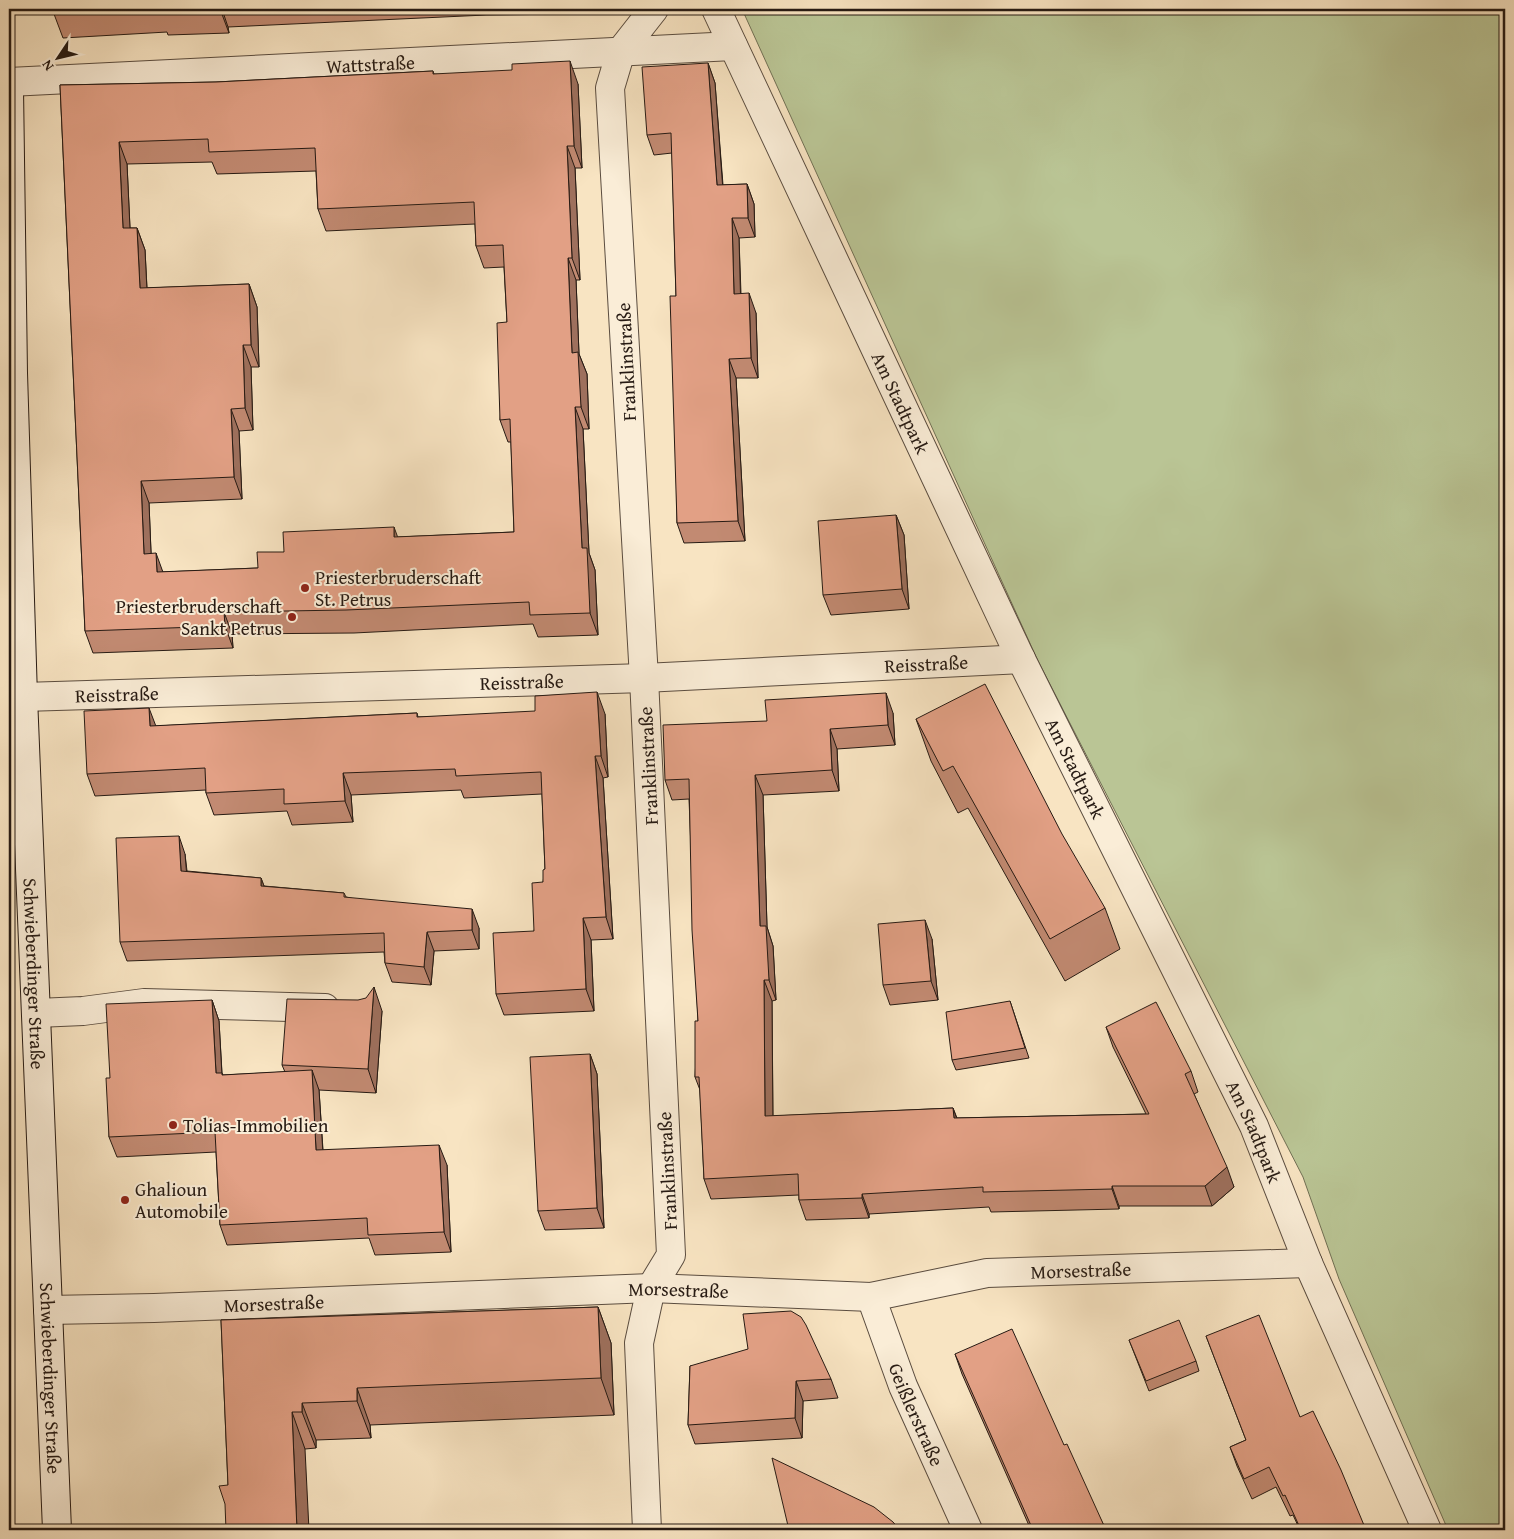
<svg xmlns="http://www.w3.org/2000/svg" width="1514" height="1539" font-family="'Gentium Book Plus',serif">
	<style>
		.green { fill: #bac595; stroke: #707054 }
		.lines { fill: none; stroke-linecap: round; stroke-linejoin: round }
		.minor-casing { stroke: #5a4c3f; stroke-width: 30 }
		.secondary-casing { stroke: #261a13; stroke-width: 30 }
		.minor { stroke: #faedd7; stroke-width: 28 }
		.secondary { stroke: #faedd7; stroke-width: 28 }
		.wall { fill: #c28a72; stroke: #261a13; fill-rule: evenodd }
		.shaded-wall { fill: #9e705d; stroke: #261a13 }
		.building { fill: #e2a085; stroke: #261a13; fill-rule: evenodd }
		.poi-dot { fill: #8f2418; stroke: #faedd7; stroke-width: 2 }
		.labels { text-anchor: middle; stroke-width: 4; stroke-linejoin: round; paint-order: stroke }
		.street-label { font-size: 19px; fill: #261a13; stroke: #faedd7 }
		.poi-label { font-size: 19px; fill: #261a13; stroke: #faedd7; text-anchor: start }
	</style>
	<rect width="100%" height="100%" fill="#f8e4c2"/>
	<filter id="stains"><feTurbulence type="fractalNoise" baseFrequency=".004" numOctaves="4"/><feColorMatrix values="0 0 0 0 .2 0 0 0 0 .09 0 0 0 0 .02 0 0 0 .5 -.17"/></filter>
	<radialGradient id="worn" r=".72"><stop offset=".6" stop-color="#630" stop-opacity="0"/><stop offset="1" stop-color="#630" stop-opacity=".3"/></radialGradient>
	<!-- green -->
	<path class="green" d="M 742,9 L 1505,9 L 1505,1530 L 1448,1530 L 1339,1279 L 1303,1177 L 1038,661 Z"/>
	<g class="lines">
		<!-- minor casing -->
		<g class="minor-casing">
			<g id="minor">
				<path id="s1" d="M 716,9 L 1021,659 L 1254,1126 L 1308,1263 L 1427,1530"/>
				<path id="s2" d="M 9,82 L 733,46"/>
				<path id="s3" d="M 23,697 L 644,678 L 1021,659"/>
				<path d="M 37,1013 L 83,1011 L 144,1003 L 325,1008"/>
				<path id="s4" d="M 871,1297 L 903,1386 L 968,1530"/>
				<path id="s5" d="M 48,1310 L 154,1308 L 651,1288 L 871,1297 L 987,1273 L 1308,1263"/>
				<path d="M 647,1530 L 639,1343 L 651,1288 L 671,1255 L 644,678 L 610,88 L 621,51 L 654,9"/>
			</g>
		</g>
		<!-- secondary casing -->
		<g class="secondary-casing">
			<g id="secondary">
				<path id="s6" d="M 9,88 L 13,373 L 23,697 L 57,1530"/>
			</g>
		</g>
		<!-- minor -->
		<use href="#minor" class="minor"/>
		<!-- secondary -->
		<use href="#secondary" class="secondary"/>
	</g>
	<!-- wall -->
	<g class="wall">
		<path d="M 54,9 L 575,9 L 575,14 L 486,15 L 228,27 L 229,33 L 168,35 L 167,32 L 63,38 L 54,14 Z"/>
		<path d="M 708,63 L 715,83 L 723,185 L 747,184 L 754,204 L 755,237 L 739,238 L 741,294 L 756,313 L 758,378 L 736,378 L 745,541 L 684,543 L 677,523 L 676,296 L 672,153 L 654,155 L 647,135 Z"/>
		<path d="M 433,71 L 434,74 L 578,84 L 582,168 L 575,168 L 580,280 L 576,280 L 579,354 L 587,374 L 589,429 L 583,429 L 589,553 L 595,570 L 598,635 L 538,637 L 533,624 L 354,633 L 232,634 L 233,648 L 93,653 L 85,631 L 60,85 L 216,82 ZM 212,162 L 217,174 L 316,171 L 318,209 L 326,231 L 475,224 L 476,246 L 484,268 L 504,267 L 507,322 L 500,420 L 508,442 L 511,442 L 514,532 L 398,537 L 284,552 L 258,568 L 163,572 L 151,553 L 149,503 L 242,499 L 239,431 L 253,430 L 251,367 L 259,367 L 257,307 L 249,284 L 147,288 L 145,250 L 137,228 L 130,228 L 127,164 Z"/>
		<path d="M 896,515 L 904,535 L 909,609 L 831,615 L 823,595 Z"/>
		<path d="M 417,713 L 418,717 L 605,714 L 608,777 L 603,778 L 613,939 L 591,940 L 594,1011 L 504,1015 L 496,994 L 534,931 L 543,882 L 545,869 L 542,794 L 464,798 L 461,790 L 351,795 L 353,822 L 292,825 L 287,811 L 214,815 L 206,793 L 206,790 L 95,796 L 87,774 L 156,726 Z"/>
		<path d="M 893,713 L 895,745 L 837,749 L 839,791 L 763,795 L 767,927 L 773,946 L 776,1000 L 772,1001 L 773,1116 L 953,1108 L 957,1118 L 1146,1114 L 1113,1047 L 1106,1027 L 1191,1071 L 1198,1092 L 1194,1094 L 1234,1187 L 1212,1206 L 1119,1206 L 1119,1209 L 991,1212 L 989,1207 L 869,1214 L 869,1218 L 806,1220 L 799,1200 L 799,1195 L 711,1199 L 704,1179 L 700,1090 L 695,1077 L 698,1021 L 689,799 L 672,800 L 665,780 L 767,721 Z"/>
		<path d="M 916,719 L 1105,908 L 1120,949 L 1065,981 L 968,808 L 958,813 L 931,761 Z"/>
		<path d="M 185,854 L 187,871 L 261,878 L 264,886 L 344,893 L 346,897 L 479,928 L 479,949 L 434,951 L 431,985 L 392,982 L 385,963 L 384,952 L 127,961 L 120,942 Z"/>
		<path d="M 932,939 L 938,1000 L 890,1005 L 883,985 Z"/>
		<path d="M 212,1000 L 219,1021 L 222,1073 L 223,1075 L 285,1072 L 282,1065 L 382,1011 L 376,1093 L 319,1090 L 323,1150 L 447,1165 L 451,1252 L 375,1255 L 369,1238 L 227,1245 L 220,1225 L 216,1152 L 117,1157 L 109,1137 L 110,1078 Z"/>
		<path d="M 1010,1001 L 1029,1058 L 956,1070 L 952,1060 Z"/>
		<path d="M 590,1054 L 597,1074 L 604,1228 L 545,1230 L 538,1211 Z"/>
		<path d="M 598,1307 L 611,1343 L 614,1415 L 370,1425 L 371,1438 L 316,1440 L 316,1448 L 305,1449 L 228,1485 L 221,1320 Z"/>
		<path d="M 1206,1336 L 1300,1417 L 1366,1530 L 1300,1530 L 1293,1515 L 1290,1516 L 1276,1487 L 1252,1499 L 1237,1466 L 1230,1447 L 1246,1440 Z"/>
		<path d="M 1129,1340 L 1196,1361 L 1199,1371 L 1149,1391 Z"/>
		<path d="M 955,1354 L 1064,1445 L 1106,1530 L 1031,1530 L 962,1374 Z"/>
		<path d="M 690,1366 L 831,1379 L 838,1398 L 803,1401 L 802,1438 L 695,1444 L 688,1425 Z"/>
	</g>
	<!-- shaded-wall -->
	<g class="shaded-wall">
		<path d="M 220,9 L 222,9 L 228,27 L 229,33 Z"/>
		<path d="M 570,61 L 578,84 L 582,168 L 574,146 Z"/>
		<path d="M 708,63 L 715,83 L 724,204 L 717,185 Z"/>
		<path d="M 119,142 L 127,164 L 131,250 L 123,228 Z"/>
		<path d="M 567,146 L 575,168 L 580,280 L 572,258 Z"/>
		<path d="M 747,184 L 754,204 L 755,237 L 748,218 Z"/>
		<path d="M 732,218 L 739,238 L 741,314 L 734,294 Z"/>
		<path d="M 137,228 L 145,250 L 148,311 L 140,288 Z"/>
		<path d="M 568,258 L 576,280 L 579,354 L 587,374 L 589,429 L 581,407 L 572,353 Z"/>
		<path d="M 249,284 L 257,307 L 259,367 L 251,345 Z"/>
		<path d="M 749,293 L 756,313 L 758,378 L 751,358 Z"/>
		<path d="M 243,345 L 251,367 L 253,430 L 245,408 Z"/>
		<path d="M 729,359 L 736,378 L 745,541 L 738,521 Z"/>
		<path d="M 575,407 L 583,429 L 589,553 L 595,570 L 598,635 L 590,613 L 582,548 Z"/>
		<path d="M 231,409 L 239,431 L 242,499 L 234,477 Z"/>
		<path d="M 141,481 L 149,503 L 152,576 L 144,554 Z"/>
		<path d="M 896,515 L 904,535 L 909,609 L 902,589 Z"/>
		<path d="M 394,527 L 402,549 L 394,537 Z"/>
		<path d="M 156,553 L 164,575 L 157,572 Z"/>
		<path d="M 224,612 L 232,634 L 233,648 L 225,626 Z"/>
		<path d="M 597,692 L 605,714 L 608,777 L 601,756 Z"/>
		<path d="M 886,693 L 893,713 L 895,745 L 888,725 Z"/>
		<path d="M 149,708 L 157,729 L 150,726 Z"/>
		<path d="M 830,729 L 837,749 L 839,791 L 832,770 Z"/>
		<path d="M 595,756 L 603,778 L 613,939 L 606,917 Z"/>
		<path d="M 343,773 L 351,795 L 353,822 L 345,801 Z"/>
		<path d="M 755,775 L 763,795 L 767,927 L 773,946 L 776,1000 L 769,980 L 760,926 Z"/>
		<path d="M 179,836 L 185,854 L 188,890 L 181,871 Z"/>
		<path d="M 261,878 L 268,897 L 261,886 Z"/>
		<path d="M 472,909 L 479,928 L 479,949 L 472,930 Z"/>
		<path d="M 583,918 L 591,940 L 594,1011 L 586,989 Z"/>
		<path d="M 925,920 L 932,939 L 938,1000 L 931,981 Z"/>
		<path d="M 427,932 L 434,951 L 431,985 L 424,967 Z"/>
		<path d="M 764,980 L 772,1001 L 773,1136 L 765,1116 Z"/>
		<path d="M 374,987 L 382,1011 L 376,1093 L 368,1069 Z"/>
		<path d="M 212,1000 L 219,1021 L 223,1094 L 216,1073 Z"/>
		<path d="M 590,1054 L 597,1074 L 604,1228 L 597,1208 Z"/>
		<path d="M 312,1070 L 319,1090 L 324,1170 L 316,1150 Z"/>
		<path d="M 953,1108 L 960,1128 L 954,1118 Z"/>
		<path d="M 439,1145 L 447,1165 L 451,1252 L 444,1232 Z"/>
		<path d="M 1227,1167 L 1234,1187 L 1212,1206 L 1205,1186 Z"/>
		<path d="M 1112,1186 L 1119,1206 L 1119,1209 L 1112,1189 Z"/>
		<path d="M 862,1194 L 869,1214 L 869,1218 L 862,1198 Z"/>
		<path d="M 598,1307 L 611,1343 L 614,1415 L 601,1378 Z"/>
		<path d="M 796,1381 L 803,1401 L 802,1438 L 795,1418 Z"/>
		<path d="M 357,1388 L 370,1425 L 371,1438 L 357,1401 Z"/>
		<path d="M 302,1403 L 316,1440 L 316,1448 L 302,1412 Z"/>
		<path d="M 292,1412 L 305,1449 L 309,1530 L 297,1530 Z"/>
	</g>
	<!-- building -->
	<g class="building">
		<path d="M 54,9 L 150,9 L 54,14 Z"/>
		<path d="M 159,9 L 220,9 L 159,12 Z"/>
		<path d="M 570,61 L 574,146 L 567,146 L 572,258 L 568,258 L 572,353 L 578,352 L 581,407 L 575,407 L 582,548 L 587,548 L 590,613 L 530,615 L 529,602 L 346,610 L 224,612 L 225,626 L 85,631 L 60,85 L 216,82 L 433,71 L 433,74 L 512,70 L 512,64 ZM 208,139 L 209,152 L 315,148 L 318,209 L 474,202 L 476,246 L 503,245 L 507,322 L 497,323 L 500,420 L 510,419 L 514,532 L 394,537 L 394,527 L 283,532 L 284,552 L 257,552 L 258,568 L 157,572 L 156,553 L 144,554 L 141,481 L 234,477 L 231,409 L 245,408 L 243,345 L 251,345 L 249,284 L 140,288 L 137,228 L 123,228 L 119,142 Z"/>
		<path d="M 708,63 L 717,185 L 747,184 L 748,218 L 732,218 L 734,294 L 749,293 L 751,358 L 729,359 L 738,521 L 677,523 L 670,296 L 676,296 L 671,133 L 647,135 L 642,67 Z"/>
		<path d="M 896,515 L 902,589 L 823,595 L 818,521 Z"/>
		<path d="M 985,684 L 1062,834 L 1105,908 L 1050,939 L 953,766 L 943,771 L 916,719 Z"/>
		<path d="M 597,692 L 601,756 L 595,756 L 606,917 L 583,918 L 586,989 L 496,994 L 493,933 L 534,931 L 532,883 L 543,882 L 543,870 L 545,869 L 541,772 L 456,776 L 455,769 L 343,773 L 345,801 L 284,804 L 284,789 L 206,793 L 205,768 L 87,774 L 84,711 L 149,708 L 150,726 L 417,713 L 417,717 L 535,711 L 535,696 Z"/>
		<path d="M 886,693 L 888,725 L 830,729 L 832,770 L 755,775 L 760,926 L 766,926 L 769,980 L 764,980 L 765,1116 L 953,1108 L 954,1118 L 1149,1114 L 1106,1027 L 1156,1002 L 1191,1071 L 1185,1074 L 1227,1167 L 1205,1186 L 1112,1186 L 1112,1189 L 983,1192 L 983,1187 L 862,1194 L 862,1198 L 799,1200 L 798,1174 L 704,1179 L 699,1077 L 695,1077 L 695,1021 L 698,1021 L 692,930 L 689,779 L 665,780 L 663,725 L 767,721 L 765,700 Z"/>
		<path d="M 179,836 L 181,871 L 261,878 L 261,886 L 344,893 L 344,897 L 472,909 L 472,930 L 427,932 L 424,967 L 385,963 L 384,933 L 120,942 L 116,838 Z"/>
		<path d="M 925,920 L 931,981 L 883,985 L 878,924 Z"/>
		<path d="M 374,987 L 368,1069 L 282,1065 L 287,999 L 358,1000 L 366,998 Z"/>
		<path d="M 212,1000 L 216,1073 L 222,1073 L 222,1075 L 312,1070 L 316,1150 L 439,1145 L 444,1232 L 368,1235 L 367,1218 L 220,1225 L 215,1132 L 109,1137 L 106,1078 L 110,1078 L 106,1004 Z"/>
		<path d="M 1010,1001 L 1025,1048 L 952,1060 L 946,1012 Z"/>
		<path d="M 590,1054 L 597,1208 L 538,1211 L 530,1057 Z"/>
		<path d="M 598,1307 L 601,1378 L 357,1388 L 357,1401 L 302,1403 L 302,1412 L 292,1412 L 297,1530 L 226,1530 L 225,1504 L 219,1486 L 228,1485 L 221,1320 Z"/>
		<path d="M 791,1311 L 801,1317 L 806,1325 L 831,1379 L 796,1381 L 795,1418 L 688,1425 L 690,1366 L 748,1349 L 743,1314 Z"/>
		<path d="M 1259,1315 L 1300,1417 L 1313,1411 L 1341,1470 L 1366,1530 L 1301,1530 L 1285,1495 L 1283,1496 L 1269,1467 L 1244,1479 L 1230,1447 L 1246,1440 L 1206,1336 Z"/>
		<path d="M 1179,1320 L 1196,1361 L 1146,1381 L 1129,1340 Z"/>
		<path d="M 1012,1329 L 1064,1445 L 1067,1444 L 1106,1530 L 1033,1530 L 955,1354 Z"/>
		<path d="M 772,1458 L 874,1507 L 893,1522 L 900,1530 L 789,1530 Z"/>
	</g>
	<!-- markers -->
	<g class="poi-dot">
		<circle cx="305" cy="588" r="5"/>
		<circle cx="292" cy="617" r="5"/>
		<circle cx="173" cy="1125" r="5"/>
		<circle cx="125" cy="1200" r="5"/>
	</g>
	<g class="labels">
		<!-- street labels -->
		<g class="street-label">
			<text dy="7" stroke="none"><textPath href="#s2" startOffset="362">Wattstraße</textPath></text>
			<text transform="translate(626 362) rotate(-93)" y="7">Franklinstraße</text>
			<text dy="7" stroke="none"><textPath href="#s1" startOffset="435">Am Stadtpark</textPath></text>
			<text dy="7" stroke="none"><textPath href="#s3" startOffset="904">Reisstraße</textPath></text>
			<text dy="7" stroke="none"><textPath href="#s3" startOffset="499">Reisstraße</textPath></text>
			<text dy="7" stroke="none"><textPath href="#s3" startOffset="94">Reisstraße</textPath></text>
			<text transform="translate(648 766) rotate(-93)" y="7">Franklinstraße</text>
			<text dy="7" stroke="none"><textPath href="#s1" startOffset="840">Am Stadtpark</textPath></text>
			<text dy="7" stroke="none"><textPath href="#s6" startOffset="886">Schwieberdinger Straße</textPath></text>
			<text dy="7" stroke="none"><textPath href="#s1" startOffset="1245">Am Stadtpark</textPath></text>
			<text transform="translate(667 1171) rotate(-93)" y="7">Franklinstraße</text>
			<text dy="7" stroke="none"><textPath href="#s5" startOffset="1036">Morsestraße</textPath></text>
			<text dy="7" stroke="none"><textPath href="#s5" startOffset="631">Morsestraße</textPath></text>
			<text dy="7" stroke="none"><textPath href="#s5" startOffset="226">Morsestraße</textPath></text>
			<text dy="7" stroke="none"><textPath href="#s6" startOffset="1291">Schwieberdinger Straße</textPath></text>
			<text dy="7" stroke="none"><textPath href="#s4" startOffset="126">Geißlerstraße</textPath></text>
		</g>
		<!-- poi labels -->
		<g class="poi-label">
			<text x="315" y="584">Priesterbruderschaft<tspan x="315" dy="22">St. Petrus</tspan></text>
			<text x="282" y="613" text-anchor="end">Priesterbruderschaft<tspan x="282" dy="22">Sankt Petrus</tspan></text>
			<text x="183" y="1132">Tolias-Immobilien</text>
			<text x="135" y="1196">Ghalioun<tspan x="135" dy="22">Automobile</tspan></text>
		</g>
	</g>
	<!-- margin -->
	<rect width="1514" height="1539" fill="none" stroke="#f8e4c2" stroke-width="30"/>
	<rect x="10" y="10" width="1494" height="1519" fill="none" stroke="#261a13" stroke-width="2.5"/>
	<rect x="15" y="15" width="1484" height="1509" fill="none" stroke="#261a13"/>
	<!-- north arrow -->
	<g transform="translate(58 58) rotate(235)" stroke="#faedd7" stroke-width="4" paint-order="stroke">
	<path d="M0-4L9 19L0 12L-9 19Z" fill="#261a13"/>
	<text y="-8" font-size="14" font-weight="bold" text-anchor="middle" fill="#261a13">N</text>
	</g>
	<rect width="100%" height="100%" filter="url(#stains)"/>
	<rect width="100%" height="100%" fill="url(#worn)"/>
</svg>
